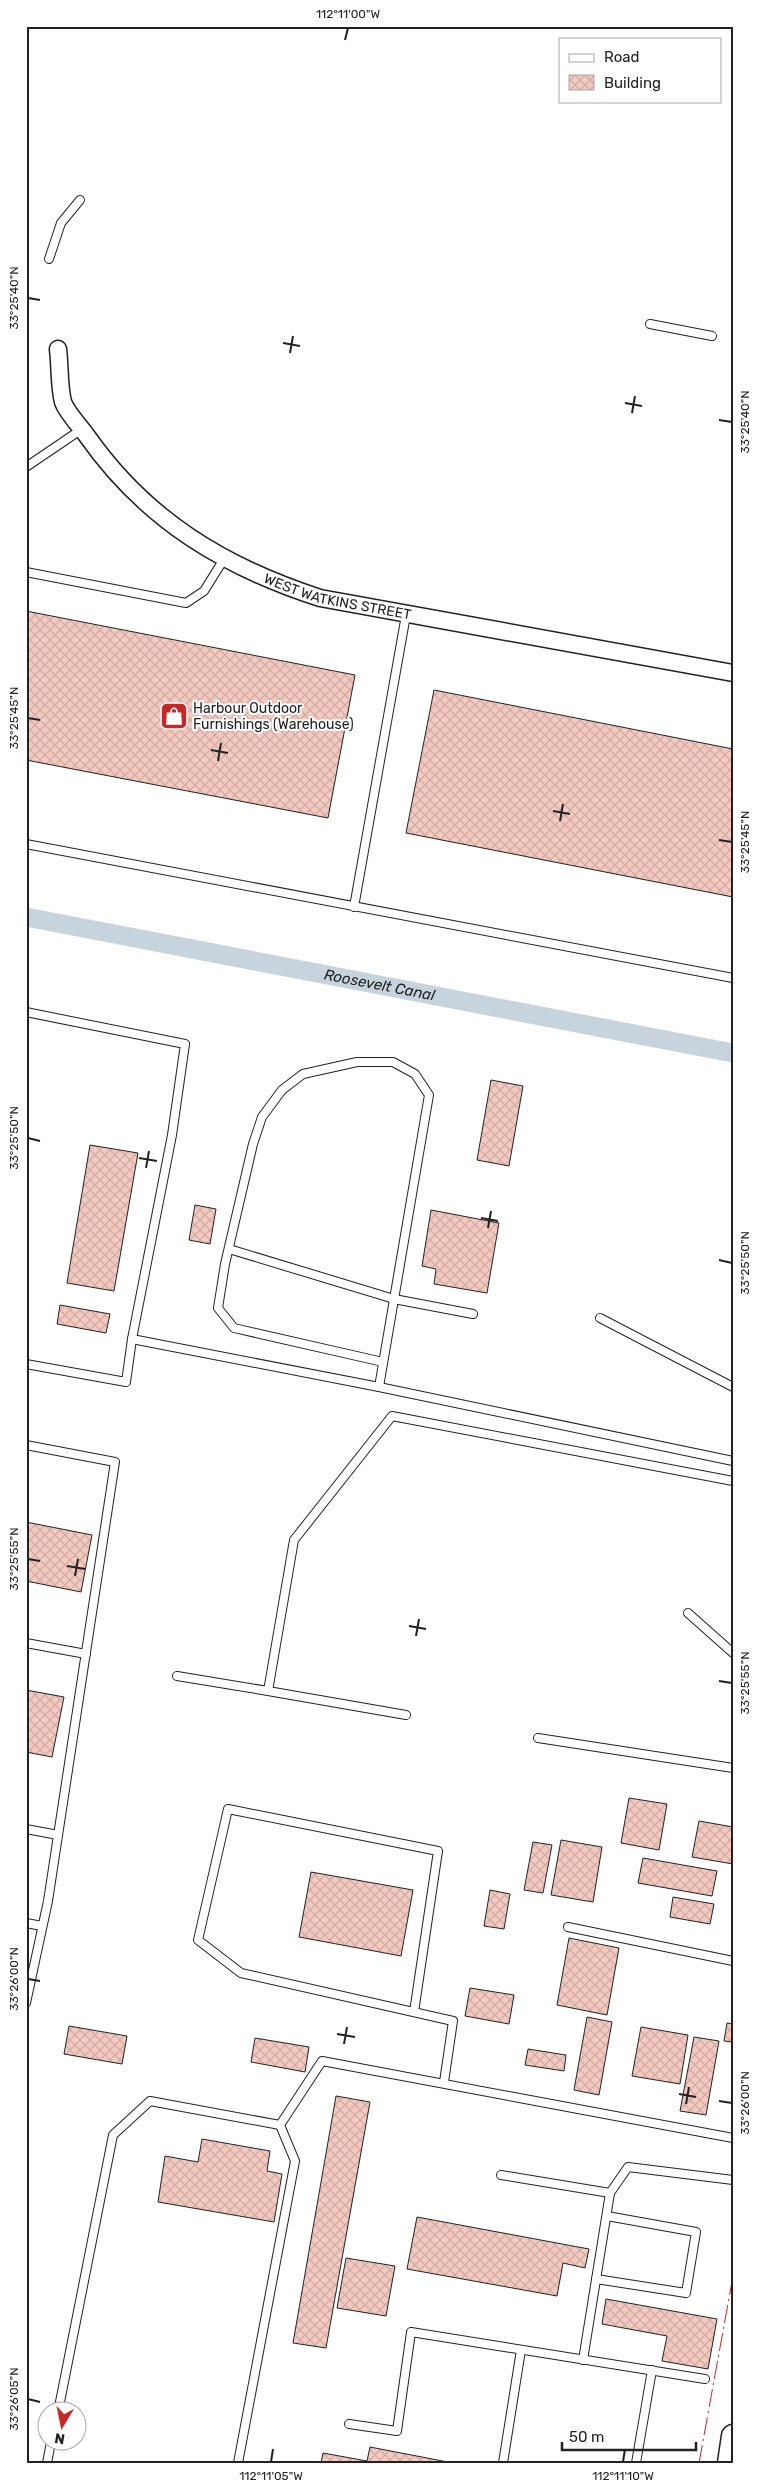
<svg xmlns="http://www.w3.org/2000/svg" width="759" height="2489" font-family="Rubik,sans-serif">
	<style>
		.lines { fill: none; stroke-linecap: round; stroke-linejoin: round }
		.canal { stroke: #c7d3dd; stroke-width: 19 }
		.building { fill: url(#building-cross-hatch); stroke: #222 }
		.service-casing { stroke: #222; stroke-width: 10 }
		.minor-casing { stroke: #222; stroke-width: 19 }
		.secondary-casing { stroke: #222; stroke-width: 25 }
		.service { stroke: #fff; stroke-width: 8 }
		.minor { stroke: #fff; stroke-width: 16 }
		.secondary { stroke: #fff; stroke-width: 22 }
		.power { stroke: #c62828; stroke-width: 1; stroke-dasharray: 18 4 2.5 4; stroke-linecap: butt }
		.ticks { fill: none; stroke: #222; stroke-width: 2 }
		.labels { text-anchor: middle; stroke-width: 4; stroke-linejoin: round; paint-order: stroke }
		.street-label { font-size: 14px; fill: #222; stroke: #fff }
		.poi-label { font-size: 14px; fill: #222; stroke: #fff; text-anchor: start }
		.water-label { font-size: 15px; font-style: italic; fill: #222; stroke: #fff }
		.neatline { fill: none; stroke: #222; stroke-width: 2 }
		.ticks-label { font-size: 12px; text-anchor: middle; fill: #222 }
	</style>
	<defs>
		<pattern id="building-cross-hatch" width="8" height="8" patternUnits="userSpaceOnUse" patternTransform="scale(1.25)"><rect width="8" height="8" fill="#f3c9c0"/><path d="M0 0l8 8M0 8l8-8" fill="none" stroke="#d0aca5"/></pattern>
	</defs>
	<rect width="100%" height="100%" fill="#fff"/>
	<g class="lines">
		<!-- canal -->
		<path class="canal" id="s1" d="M 26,917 L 733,1053"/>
	</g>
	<!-- building -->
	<g class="building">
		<path d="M 26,611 L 355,675 L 328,818 L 26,760 Z"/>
		<path d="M 434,690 L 733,749 L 733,897 L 406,833 Z"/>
		<path d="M 491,1080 L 523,1086 L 509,1166 L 477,1160 Z"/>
		<path d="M 90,1145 L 138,1153 L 114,1291 L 67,1283 Z"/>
		<path d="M 195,1205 L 216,1209 L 210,1244 L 189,1240 Z"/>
		<path d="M 431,1210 L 499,1223 L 487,1293 L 434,1284 L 436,1269 L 422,1266 Z"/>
		<path d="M 60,1305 L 110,1314 L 106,1333 L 57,1324 Z"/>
		<path d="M 26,1522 L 92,1535 L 81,1592 L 26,1581 Z"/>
		<path d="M 26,1690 L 64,1697 L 52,1757 L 26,1752 Z"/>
		<path d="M 629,1798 L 667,1804 L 659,1850 L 621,1843 Z"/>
		<path d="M 699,1821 L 733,1827 L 733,1864 L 692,1857 Z"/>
		<path d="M 561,1840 L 602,1847 L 593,1902 L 551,1895 Z"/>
		<path d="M 533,1842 L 552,1845 L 543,1893 L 524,1890 Z"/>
		<path d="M 643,1858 L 717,1871 L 712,1896 L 638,1883 Z"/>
		<path d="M 311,1872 L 413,1890 L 401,1956 L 299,1937 Z"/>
		<path d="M 490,1890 L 510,1894 L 504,1929 L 484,1926 Z"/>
		<path d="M 673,1897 L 714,1904 L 710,1924 L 670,1917 Z"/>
		<path d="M 569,1938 L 619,1948 L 607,2015 L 557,2005 Z"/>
		<path d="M 470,1988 L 514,1995 L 509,2024 L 465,2016 Z"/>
		<path d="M 587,2017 L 612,2022 L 599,2095 L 574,2090 Z"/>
		<path d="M 727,2023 L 733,2024 L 733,2042 L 724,2041 Z"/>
		<path d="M 69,2026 L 127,2036 L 122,2064 L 64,2054 Z"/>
		<path d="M 641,2027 L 688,2035 L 680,2084 L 632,2076 Z"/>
		<path d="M 694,2037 L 719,2041 L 706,2115 L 680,2111 Z"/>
		<path d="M 255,2038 L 309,2047 L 305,2072 L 251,2062 Z"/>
		<path d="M 528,2049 L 566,2055 L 564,2071 L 525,2065 Z"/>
		<path d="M 336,2096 L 370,2102 L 326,2348 L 293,2343 Z"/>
		<path d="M 202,2139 L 270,2151 L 267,2171 L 282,2174 L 274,2222 L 158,2202 L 165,2156 L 198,2162 Z"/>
		<path d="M 417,2217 L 589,2249 L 585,2268 L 563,2263 L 557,2296 L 407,2269 Z"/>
		<path d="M 346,2258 L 395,2266 L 386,2316 L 337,2308 Z"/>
		<path d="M 606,2299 L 717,2319 L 708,2369 L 662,2361 L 667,2336 L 602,2324 Z"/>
		<path d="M 370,2447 L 453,2463 L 321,2463 L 323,2453 L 367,2461 Z"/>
	</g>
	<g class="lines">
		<!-- service casing -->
		<g class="service-casing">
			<g id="service">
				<path d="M 49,259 L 61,223 L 80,200"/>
				<path d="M 650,324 L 712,336"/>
				<path d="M 26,467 L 82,429"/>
				<path d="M 26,572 L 186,603 L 204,591 L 224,559"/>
				<path d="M 26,844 L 733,978"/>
				<path d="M 354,907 L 406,615"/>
				<path d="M 26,1012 L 185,1044 L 172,1135 L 132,1339 L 379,1387 L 733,1461"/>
				<path d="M 229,1249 L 394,1299 L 473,1314"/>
				<path d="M 600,1318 L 733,1387"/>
				<path d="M 26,1364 L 126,1382 L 132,1339"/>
				<path d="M 379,1387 L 429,1095 L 415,1074 L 393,1062 L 357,1062 L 303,1074 L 282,1090 L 262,1117 L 253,1144 L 225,1264 L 218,1308 L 234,1328 L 383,1362"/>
				<path d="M 26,1445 L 115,1462 L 48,1901 L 26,2003"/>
				<path d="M 688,1613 L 733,1653"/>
				<path d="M 26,1643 L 86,1654"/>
				<path d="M 177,1676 L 268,1691"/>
				<path d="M 406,1715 L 268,1691 L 294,1540 L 392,1416 L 733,1481"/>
				<path d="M 538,1738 L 733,1768"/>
				<path d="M 26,1829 L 58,1835"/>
				<path d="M 26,1923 L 42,1926"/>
				<path d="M 568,1927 L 733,1961"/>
				<path d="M 414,2012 L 438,1851 L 228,1809 L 198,1940 L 241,1973 L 453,2021 L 444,2082"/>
				<path d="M 501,2175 L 610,2193"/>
				<path d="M 596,2279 L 686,2293 L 696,2232 L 607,2216"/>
				<path d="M 583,2360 L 610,2193 L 628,2167 L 733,2180"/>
				<path d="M 58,2412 L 113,2135 L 150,2101 L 280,2125 L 322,2061 L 733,2138"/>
				<path d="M 349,2424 L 397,2431 L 411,2332 L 705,2379"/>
				<path d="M 47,2463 L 51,2442"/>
				<path d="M 238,2463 L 295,2161 L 280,2125"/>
				<path d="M 503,2463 L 521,2350"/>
				<path d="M 636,2463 L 652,2370"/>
			</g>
		</g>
		<!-- minor casing -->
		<g class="minor-casing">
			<g id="minor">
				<path id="s2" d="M 58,349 C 60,365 59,386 63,402 C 67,413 80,426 87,436 C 146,520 224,567 320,598 L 733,673"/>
			</g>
		</g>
		<!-- secondary casing -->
		<g class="secondary-casing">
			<path id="secondary" d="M 729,2463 L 733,2436"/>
		</g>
		<!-- service -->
		<use href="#service" class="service"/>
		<!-- minor -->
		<use href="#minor" class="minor"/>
		<!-- secondary -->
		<use href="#secondary" class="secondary"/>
		<!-- power -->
		<path class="power" d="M 699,2463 L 733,2276"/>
	</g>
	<!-- ticks -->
	<path class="ticks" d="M 345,40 L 348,28M 28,298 L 40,300M 283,343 L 300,346M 290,353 L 293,336M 625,403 L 642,406M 632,413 L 635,396M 719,420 L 732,422M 28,718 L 40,720M 211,750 L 228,753M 218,761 L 221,743M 553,811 L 570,814M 560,821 L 563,804M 719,840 L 732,842M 28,1138 L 40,1141M 139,1158 L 157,1161M 146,1168 L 149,1151M 481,1218 L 498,1221M 488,1228 L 491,1211M 719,1260 L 732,1263M 28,1559 L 40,1561M 67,1566 L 85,1569M 75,1576 L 78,1559M 409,1626 L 426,1629M 416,1636 L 419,1619M 719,1681 L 732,1683M 28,1979 L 40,1981M 337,2034 L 355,2037M 344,2044 L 347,2027M 679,2094 L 696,2097M 719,2101 L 732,2103M 686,2104 L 689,2087M 28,2399 L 40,2402M 271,2462 L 273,2449M 623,2462 L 625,2449"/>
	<!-- icons -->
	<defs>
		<g id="shop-square" transform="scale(1.4375)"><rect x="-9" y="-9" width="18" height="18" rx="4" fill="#c62828" stroke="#fff"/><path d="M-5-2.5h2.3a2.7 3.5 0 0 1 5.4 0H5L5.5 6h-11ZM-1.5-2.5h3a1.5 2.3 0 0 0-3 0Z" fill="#fff"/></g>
	</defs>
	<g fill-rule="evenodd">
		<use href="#shop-square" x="174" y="716"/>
	</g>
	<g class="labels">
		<!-- street labels -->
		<g class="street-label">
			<text dy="5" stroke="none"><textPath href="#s2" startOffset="401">WEST WATKINS STREET</textPath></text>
		</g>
		<!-- poi labels -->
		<g class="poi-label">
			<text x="193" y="713">Harbour Outdoor<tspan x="193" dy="16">Furnishings (Warehouse)</tspan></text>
		</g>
		<!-- water labels -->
		<g class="water-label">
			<text dy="5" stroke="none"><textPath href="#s1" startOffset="360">Roosevelt Canal</textPath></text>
		</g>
	</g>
	<!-- border -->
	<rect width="759" height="2489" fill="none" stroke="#ffffff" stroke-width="55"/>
	<!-- legend -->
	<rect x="559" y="38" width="162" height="65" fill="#ffffff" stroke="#a7a7a7"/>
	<rect x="569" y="54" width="25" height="8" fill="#ffffff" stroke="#a7a7a7"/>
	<text x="604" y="62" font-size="15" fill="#222222">Road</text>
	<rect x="569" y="75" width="25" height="15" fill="url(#building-cross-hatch)" stroke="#a7a7a7"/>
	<text x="604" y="88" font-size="15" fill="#222222">Building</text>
	<!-- north arrow -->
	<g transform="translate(62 2426) rotate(190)"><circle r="24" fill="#ffffff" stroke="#a7a7a7"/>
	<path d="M0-4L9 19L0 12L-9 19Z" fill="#c62828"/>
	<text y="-8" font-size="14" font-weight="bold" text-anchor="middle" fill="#222222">N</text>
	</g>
	<!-- scale -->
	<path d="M562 2442v8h134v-8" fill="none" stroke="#222222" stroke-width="2.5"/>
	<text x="569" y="2442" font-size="15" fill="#222222" stroke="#ffffff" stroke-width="4" paint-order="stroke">50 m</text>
	<rect x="28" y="28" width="704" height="2434" class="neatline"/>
	<g class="ticks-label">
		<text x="348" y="18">112°11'00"W</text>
		<text transform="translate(14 298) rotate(-90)" y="4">33°25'40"N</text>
		<text transform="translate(745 422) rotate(-90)" y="4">33°25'40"N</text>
		<text transform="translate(14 718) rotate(-90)" y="4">33°25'45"N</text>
		<text transform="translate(745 842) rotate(-90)" y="4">33°25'45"N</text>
		<text transform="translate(14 1138) rotate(-90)" y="4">33°25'50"N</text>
		<text transform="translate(745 1263) rotate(-90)" y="4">33°25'50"N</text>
		<text transform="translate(14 1559) rotate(-90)" y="4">33°25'55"N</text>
		<text transform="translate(745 1683) rotate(-90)" y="4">33°25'55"N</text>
		<text transform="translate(14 1979) rotate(-90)" y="4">33°26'00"N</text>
		<text transform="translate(745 2103) rotate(-90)" y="4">33°26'00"N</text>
		<text transform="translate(14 2399) rotate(-90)" y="4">33°26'05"N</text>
		<text x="271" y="2480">112°11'05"W</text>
		<text x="623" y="2480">112°11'10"W</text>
	</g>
</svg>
